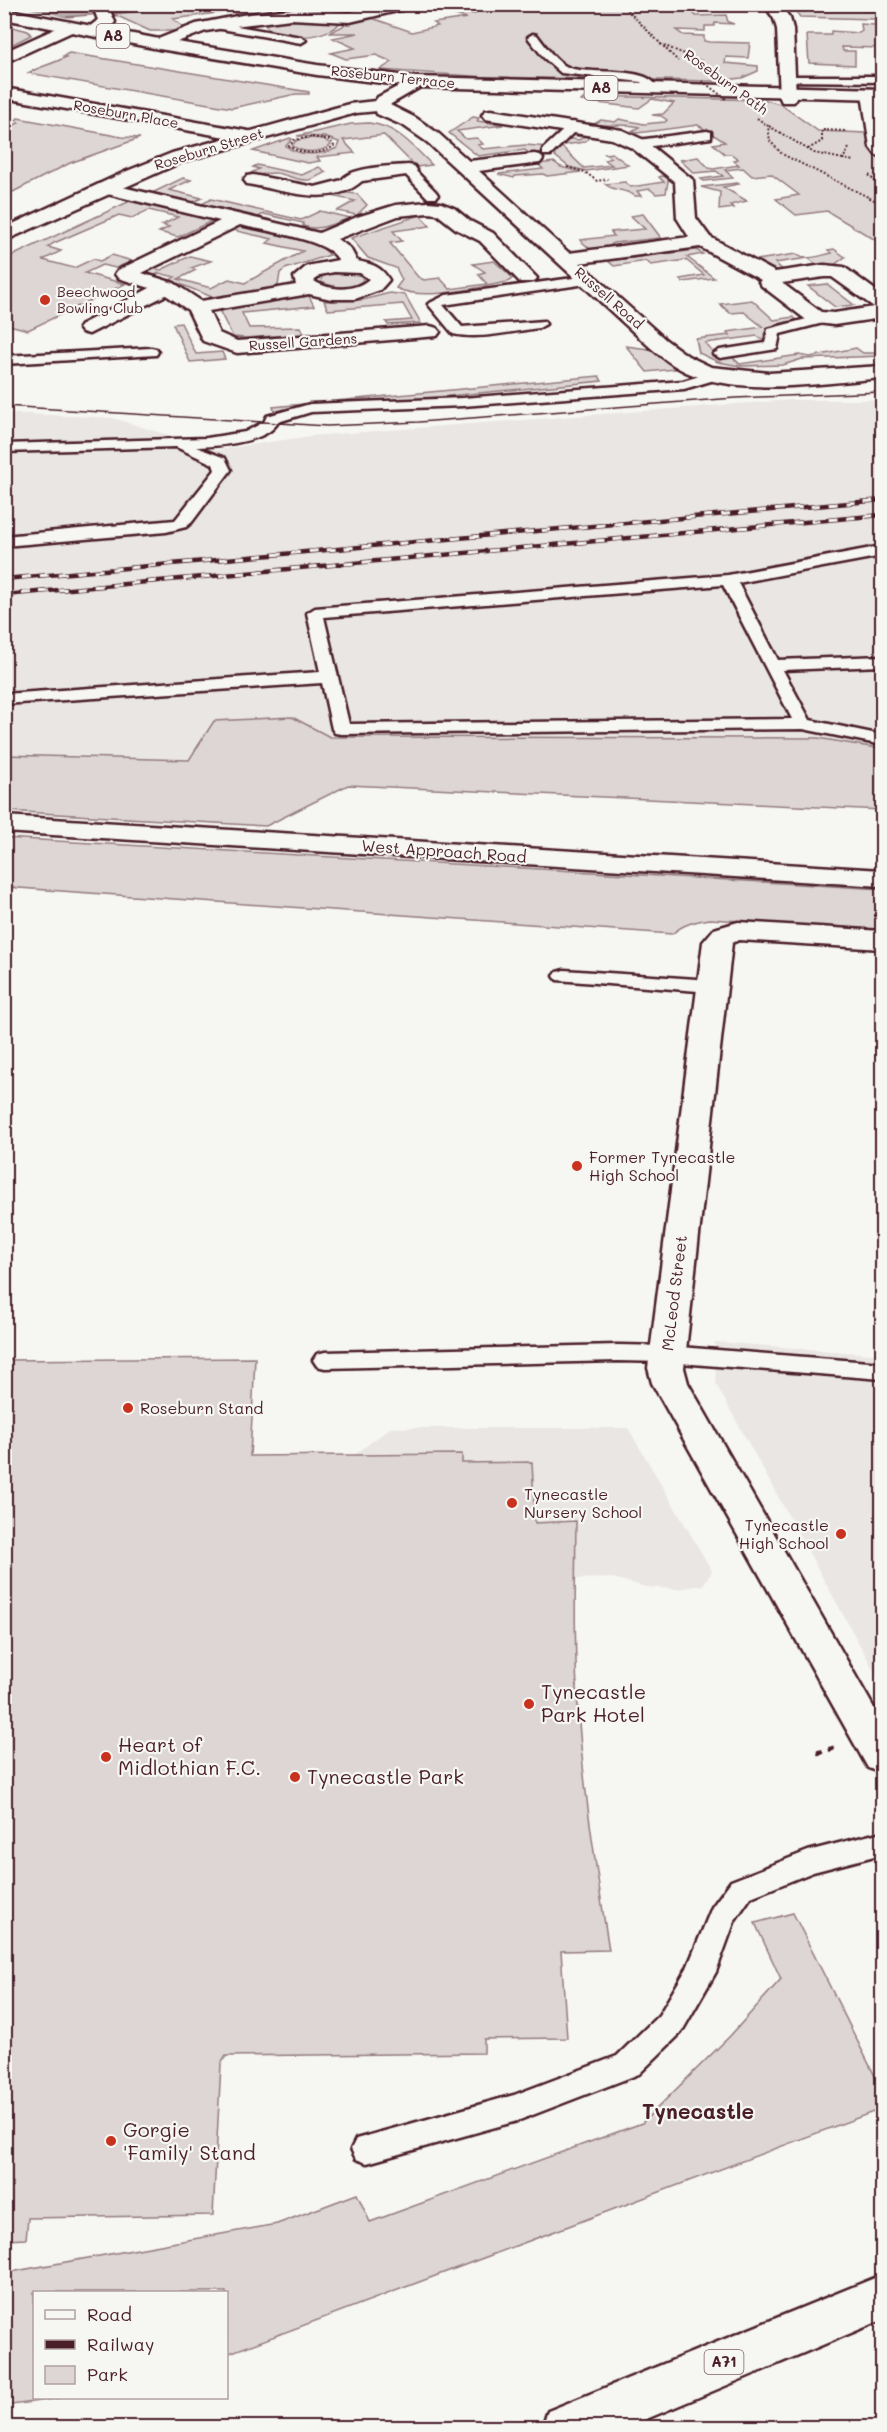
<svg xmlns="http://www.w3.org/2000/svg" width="887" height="2432" font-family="Mali,sans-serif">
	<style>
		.built { fill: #e9e6e3 }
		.green { fill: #ddd6d5; stroke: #947a80; stroke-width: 1.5 }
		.water { fill: #bbadae; stroke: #8e747a; stroke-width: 1.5 }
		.pier { fill: #f6f6f2 }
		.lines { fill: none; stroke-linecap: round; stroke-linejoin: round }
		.service-casing { stroke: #4a1f2b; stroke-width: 5 }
		.pedestrian-casing { stroke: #4a1f2b; stroke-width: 5 }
		.minor-casing { stroke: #4a1f2b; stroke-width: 5 }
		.tertiary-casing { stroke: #4a1f2b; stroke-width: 5 }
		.primary-casing { stroke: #4a1f2b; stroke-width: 5 }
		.path-far1 { stroke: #4a1f2b; stroke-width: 2; stroke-dasharray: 2 2; stroke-linecap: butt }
		.path { stroke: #4a1f2b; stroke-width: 5; stroke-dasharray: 6 6; stroke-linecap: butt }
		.service { fill: #f6f6f2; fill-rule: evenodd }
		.pedestrian { fill: #f6f6f2; fill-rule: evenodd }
		.minor { fill: #f6f6f2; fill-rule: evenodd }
		.tertiary { fill: #f6f6f2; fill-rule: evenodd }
		.primary { fill: #f6f6f2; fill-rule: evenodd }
		.tram { stroke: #4a1f2b; stroke-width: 1.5 }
		.rail-casing { stroke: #4a1f2b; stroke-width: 4.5 }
		.rail { stroke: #f6f6f2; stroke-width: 3; stroke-dasharray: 9; stroke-linecap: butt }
		.path-bridge { stroke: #4a1f2b; stroke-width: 2; stroke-dasharray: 2 2; stroke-linecap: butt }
		.poi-dot { fill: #c8321e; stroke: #f6f6f2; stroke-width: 2 }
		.labels { text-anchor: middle; stroke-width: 4.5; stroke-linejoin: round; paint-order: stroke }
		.far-street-label { font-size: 14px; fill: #4a1f2b; stroke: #f6f6f2 }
		.far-poi-label { font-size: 14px; fill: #4a1f2b; stroke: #f6f6f2; text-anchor: start }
		.shield { fill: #f6f6f2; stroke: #7e6067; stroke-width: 1.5 }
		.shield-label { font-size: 15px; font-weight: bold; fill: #4a1f2b }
		.street-label { font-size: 16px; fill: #4a1f2b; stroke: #f6f6f2 }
		.poi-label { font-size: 16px; fill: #4a1f2b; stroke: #f6f6f2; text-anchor: start }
		.near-poi-label { font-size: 20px; fill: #4a1f2b; stroke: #f6f6f2; text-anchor: start }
		.near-neighbourhood-label { font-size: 21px; font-weight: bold; fill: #4a1f2b; stroke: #f6f6f2 }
	</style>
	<rect width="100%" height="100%" fill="#f6f6f2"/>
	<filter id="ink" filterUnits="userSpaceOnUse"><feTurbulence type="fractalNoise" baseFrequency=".0167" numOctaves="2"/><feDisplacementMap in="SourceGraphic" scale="12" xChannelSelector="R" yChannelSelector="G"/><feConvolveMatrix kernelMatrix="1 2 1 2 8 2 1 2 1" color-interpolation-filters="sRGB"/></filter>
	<g filter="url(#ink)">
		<!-- built -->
		<g class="built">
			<path d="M 792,400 L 882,400 L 882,749 L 818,738 L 330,737 L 292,717 L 214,721 L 189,760 L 5,755 L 4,413 L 112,418 L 217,450 L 311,436 Z"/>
			<path d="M 715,1342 L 882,1355 L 882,1685 L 716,1384 Z"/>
			<path d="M 390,1428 L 628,1428 L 712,1571 L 703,1585 L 677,1589 L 646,1587 L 613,1578 L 348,1584 L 353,1456 Z"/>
		</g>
		<!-- green -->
		<g class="green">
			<path d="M 205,4 L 305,5 L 299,6 L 303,8 L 259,13 L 242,17 L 231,11 L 173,19 L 186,29 L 181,31 L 150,31 L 113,14 Z"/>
			<path d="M 493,4 L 720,5 L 692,6 L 690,9 L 696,16 L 726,15 L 728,22 L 734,24 L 715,23 L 714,26 L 705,26 L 705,31 L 676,30 L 683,35 L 704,36 L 704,41 L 709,42 L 750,43 L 748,58 L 726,57 L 725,63 L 758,66 L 758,71 L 742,78 L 714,81 L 487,77 L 380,70 L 392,62 L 376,55 L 346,59 L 331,53 L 355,48 L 333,38 L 358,33 L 329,33 L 343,26 L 347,20 L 369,17 L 412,32 L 438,26 L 434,23 L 467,18 L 452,14 L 457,12 L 476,14 L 468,12 L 477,8 L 469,6 C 477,4 492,9 493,4 Z"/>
			<path d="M 791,5 L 813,5 L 816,9 L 881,11 L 882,48 L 842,47 L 843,51 L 855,51 L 855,65 L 809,63 L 807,35 L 831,35 L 831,31 L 859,33 L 862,31 L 861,24 L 875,25 L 875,19 L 800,17 Z"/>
			<path d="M 293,18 L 342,20 C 330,40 279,42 265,25 L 266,20 Z"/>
			<path d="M 5,25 L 28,31 L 31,35 L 5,48 Z"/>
			<path d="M 69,53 L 309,92 L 309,94 L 296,94 L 232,108 L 28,73 C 41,66 53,64 66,57 L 63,56 Z"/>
			<path d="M 587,96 L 766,100 L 780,104 L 818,131 L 866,133 L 874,151 L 882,156 L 882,244 L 827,211 L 796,215 L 776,199 L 799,195 L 771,174 L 752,176 L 743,168 L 725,170 L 733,178 L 704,181 L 701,179 L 723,176 L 716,171 L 694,173 L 680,160 L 698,157 L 709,168 L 713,169 L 739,165 L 734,161 L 738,159 L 731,154 L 725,154 L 713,144 L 725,142 L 698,125 L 637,133 L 632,131 L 639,127 C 623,123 611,127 594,124 L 601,120 L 615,122 L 619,119 L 644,124 L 665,122 L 667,120 L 661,116 L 652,115 L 663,114 L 674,103 L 652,99 L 639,108 L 581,101 Z"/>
			<path d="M 473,117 L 479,118 L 477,121 L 503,125 L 457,131 L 466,139 L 477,138 L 483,144 L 478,145 L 483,149 L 526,145 L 549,147 L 544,153 L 530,154 L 525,150 L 478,156 L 449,133 Z"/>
			<path d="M 18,118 L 122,137 L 140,138 L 70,163 L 5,196 L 5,128 L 19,123 L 16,120 Z"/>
			<path d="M 369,123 C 397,126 413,146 432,165 L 416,167 L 384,135 L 343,140 L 355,153 L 317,157 L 320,161 L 308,163 L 253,151 L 290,138 L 292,139 L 286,146 C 298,157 323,155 337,148 L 339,142 L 324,137 L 297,136 L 351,124 Z"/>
			<path d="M 572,132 L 592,136 L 584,142 L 558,146 L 563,148 L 584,168 L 612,165 L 605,160 L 611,158 L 605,154 L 612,153 L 628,165 L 586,171 L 569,167 L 550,152 L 565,138 L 579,140 L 583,137 L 569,135 Z"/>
			<path d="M 309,138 L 324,139 L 331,145 C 321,153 301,154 292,145 L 297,140 Z"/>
			<path d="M 554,162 L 561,167 L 581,172 L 547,176 L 543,174 L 515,176 L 514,178 L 498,174 L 543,169 L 538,164 Z"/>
			<path d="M 257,165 L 302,175 L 319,167 L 326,172 C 321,174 313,180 308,180 C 297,181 286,174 275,173 C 266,172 251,178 243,177 L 259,169 L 253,167 Z"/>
			<path d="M 662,176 L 669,176 L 666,193 L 656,194 L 650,189 L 637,191 L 641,196 L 635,196 C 624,188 614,192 605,184 L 625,182 L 631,187 L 664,182 L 659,177 Z"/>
			<path d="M 183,178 L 191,180 L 169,190 L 202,198 L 193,202 L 152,193 Z"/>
			<path d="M 737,183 L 739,184 L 723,187 L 747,201 L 730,205 L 734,208 L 719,210 L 720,192 L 701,187 Z"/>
			<path d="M 339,192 L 357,194 L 367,205 L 357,215 L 337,211 L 355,201 L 323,194 Z"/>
			<path d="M 211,199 L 301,220 L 320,211 L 350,218 C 335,223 319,232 303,226 L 303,223 L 264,214 L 258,217 L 202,204 Z"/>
			<path d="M 130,201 L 214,220 L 178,237 L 159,232 L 169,227 L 162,225 L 178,217 L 149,210 L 132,218 L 119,215 L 54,243 L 48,247 L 61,251 L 43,260 L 74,268 L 93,259 L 100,261 L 112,255 L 132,261 L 116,268 L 102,265 L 85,273 L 125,284 L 28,330 L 5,324 L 5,253 L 14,255 Z"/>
			<path d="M 643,214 L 661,238 L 613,243 L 608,248 L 591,250 L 580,240 L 614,236 L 611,232 L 645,229 L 631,216 Z"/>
			<path d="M 420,215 L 430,226 L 393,231 L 402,241 L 390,243 L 418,277 L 424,280 L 440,278 L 450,289 L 487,284 L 478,274 L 485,272 L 473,264 L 494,261 L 513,278 L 508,282 C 478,287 424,302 396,288 L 402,280 L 396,268 L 368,258 L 351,238 Z"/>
			<path d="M 236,225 L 318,244 L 330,255 L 285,269 L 280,273 L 278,286 L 273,289 L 212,297 L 170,280 L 175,277 L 159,273 L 153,276 L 147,272 L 150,268 L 161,270 L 190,256 L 211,261 L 191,268 L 196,270 L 178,279 L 211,288 L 229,279 L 245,283 L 303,251 L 267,243 L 272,239 L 228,229 Z"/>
			<path d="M 834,249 L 845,257 L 834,265 L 820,267 L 808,258 L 775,263 L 784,271 L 778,272 L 757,260 L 796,254 C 806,262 821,255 832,253 L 828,250 Z"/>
			<path d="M 696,250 L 703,254 L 687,257 L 714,278 L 683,282 L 680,279 L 704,275 L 686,260 L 651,265 L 646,261 L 614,266 L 608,261 Z"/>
			<path d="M 333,272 L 355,273 L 362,276 L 363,280 C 352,290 334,288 321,282 L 322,276 Z"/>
			<path d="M 827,284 L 854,305 L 835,307 L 808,286 Z"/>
			<path d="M 390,293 L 405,295 L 421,323 L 388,325 L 386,322 L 412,320 L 403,304 L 328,310 L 324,301 L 362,300 Z"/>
			<path d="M 309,296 L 314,306 L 242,313 L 249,328 L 301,327 L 304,334 L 245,338 L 233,337 L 220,312 L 230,307 Z"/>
			<path d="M 752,300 L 774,320 L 793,317 L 797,320 L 778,324 L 764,334 L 765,342 L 757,336 L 705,343 L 717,357 L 732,357 L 740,364 L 799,355 L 810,357 L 856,348 L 863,353 L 882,353 L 882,356 L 802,359 L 783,365 L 740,366 L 718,362 L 699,353 L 696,339 L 730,335 L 727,332 L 763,327 L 744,312 L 730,313 L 720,304 Z"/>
			<path d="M 181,323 L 196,354 L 222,352 L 225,359 L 190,362 L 173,324 Z"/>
			<path d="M 626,346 L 656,350 L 675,369 L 647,372 Z"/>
			<path d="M 599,376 L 602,381 L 275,413 L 273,407 Z"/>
			<path d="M 292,717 L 330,737 L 818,738 L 882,749 L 882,810 L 348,785 L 266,826 L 5,811 L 5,755 L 189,760 L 214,721 Z"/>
			<path d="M 5,838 L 882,889 L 882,930 L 710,919 C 696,921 683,924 672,934 L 5,887 Z"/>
			<path d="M 255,1358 L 250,1456 L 462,1454 L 462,1463 L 532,1462 L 535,1523 L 576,1521 C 575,1589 574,1656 579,1723 C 585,1799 597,1874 609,1950 L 561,1951 L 567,2038 L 484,2039 L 484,2053 L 226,2056 L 221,2064 L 213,2215 L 28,2218 L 26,2239 L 5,2240 L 5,1360 Z"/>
			<path d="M 793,1913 L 882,2090 L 882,2117 L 873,2112 L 227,2354 L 226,2292 L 34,2292 L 34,2398 L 60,2398 L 5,2406 L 5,2273 L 277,2224 L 357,2194 L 370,2222 L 642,2123 L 730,2036 L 781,1979 L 755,1923 Z"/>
		</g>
		<!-- water -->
		<path class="water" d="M 88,5 L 205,5 L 66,17 L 4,9 Z"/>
		<!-- pier -->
		<path class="pier" d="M 15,5 L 77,20 L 5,25 L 4,6 Z"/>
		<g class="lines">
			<!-- service casing -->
			<g class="service-casing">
				<g id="service">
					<path d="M 214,22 L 301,37 L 306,40 L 301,43 L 210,27 L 210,23 Z"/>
					<path d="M 533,34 L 537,35 C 545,45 557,64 570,68 C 591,75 650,65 658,89 L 652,92 L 648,91 L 641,82 L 561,73 L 544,58 L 529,39 L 528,37 Z"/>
					<path d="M 787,76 L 882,76 L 882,82 L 783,81 L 783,77 Z"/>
					<path d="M 574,122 L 580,126 L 551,155 L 543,155 L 543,149 L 570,124 Z"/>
					<path d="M 707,131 L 711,132 L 711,138 L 638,148 L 632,144 L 638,140 Z"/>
					<path d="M 408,166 L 412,167 L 436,192 L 438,195 L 436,198 L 428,198 L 404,173 L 402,170 Z"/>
					<path d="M 588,276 L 595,280 L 593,283 L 443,305 L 462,327 L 544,321 L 546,324 L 539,328 C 512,331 480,340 453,334 L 428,304 L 446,295 Z"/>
					<path d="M 822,315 L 827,316 L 829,319 L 827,322 L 780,334 L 777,349 L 720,358 L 713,354 L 720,350 L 765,343 L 768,329 Z"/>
					<path d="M 151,348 L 156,349 L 158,352 L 156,355 L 4,364 L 4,356 Z"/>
					<path d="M 716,371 L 723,375 L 721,378 L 684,389 L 463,406 L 311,412 L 278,422 C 267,443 218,446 196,447 L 225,458 L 231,470 L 192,522 L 186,527 L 166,532 L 4,546 L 4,536 L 175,520 L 215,470 L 213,464 L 176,447 L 4,452 L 4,444 L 207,438 L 245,432 L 264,422 L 267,416 L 310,404 L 463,398 L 683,381 Z"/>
					<path d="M 882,546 L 882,556 L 738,583 L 778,660 L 882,656 L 882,666 L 783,670 L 810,720 L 882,735 L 882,745 L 803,729 L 341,734 L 335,733 L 332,729 L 322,683 L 4,704 L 4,694 L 320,672 L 307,613 L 315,608 L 728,575 ZM 723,585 L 792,719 L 349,724 L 324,617 Z"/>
					<path d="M 564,970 L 711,980 L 718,982 L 721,986 L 718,990 L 711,992 L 557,980 L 554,976 L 557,972 Z"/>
					<path d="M 618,1345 L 667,1346 L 882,1363 L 882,1379 L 667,1362 L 618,1361 L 325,1368 L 317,1366 L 313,1360 L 317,1354 L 325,1352 Z"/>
					<path d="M 882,1832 L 882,1854 L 813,1872 L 751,1897 L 735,1920 L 716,1972 L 681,2033 L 639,2074 L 517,2121 L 367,2163 L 356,2159 L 351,2149 L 356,2139 L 514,2095 L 617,2056 L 659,2015 L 687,1968 L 712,1907 L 731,1881 L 808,1851 Z"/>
				</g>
			</g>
			<!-- pedestrian casing -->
			<g class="pedestrian-casing">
				<path id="pedestrian" d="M 92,4 L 107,4 L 115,22 C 110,29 100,32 91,30 L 89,27 L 98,20 Z"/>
			</g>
			<!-- minor casing -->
			<g class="minor-casing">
				<g id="minor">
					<path d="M 386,4 L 416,4 L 414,7 L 350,22 L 291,19 L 242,25 L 206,31 L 159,49 L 151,44 L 153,41 L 196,24 L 242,15 L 291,9 L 350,12 Z"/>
					<path d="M 764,4 L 779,4 L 790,18 L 793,29 L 796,98 L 794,102 L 782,102 L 780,98 L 777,29 L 774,19 Z"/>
					<path d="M 68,23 L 74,25 L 76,28 L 74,31 L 4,63 L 4,52 Z"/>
					<path d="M 4,88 L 248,131 L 254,132 L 257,136 L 254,140 L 248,141 L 4,98 Z"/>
					<path d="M 870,89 L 878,94 L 882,117 L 882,156 L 876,155 L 870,147 L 862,94 Z"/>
					<path d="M 382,101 L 416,118 L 439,134 L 469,161 L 534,154 L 540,155 L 543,159 L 540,163 L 479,171 L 569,253 L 689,237 L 677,218 L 675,182 L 632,148 L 612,139 L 491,120 L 485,119 L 482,115 L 485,111 L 491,110 L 622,130 L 644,140 L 693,180 L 696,218 L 710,237 L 775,272 L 824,265 L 844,267 L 882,295 L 882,318 L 834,325 L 809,322 L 762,286 L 759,282 L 761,280 L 700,247 L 580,263 L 666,340 L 688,356 L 711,367 L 769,373 L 882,366 L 882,378 C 824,383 740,397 686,372 C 669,364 655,352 641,339 L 427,142 L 404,126 L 377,114 L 374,106 L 376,102 ZM 824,277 L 832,277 L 874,307 L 834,313 L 821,312 L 782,283 Z"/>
					<path d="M 408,165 L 414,166 L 417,170 L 414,174 L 362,181 C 333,207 288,192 253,185 L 247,184 L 244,180 L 247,176 L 253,175 L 315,187 L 342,180 C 350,167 393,166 408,165 Z"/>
					<path d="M 105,183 L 319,233 L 357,217 L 396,205 L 428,202 L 441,203 L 454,208 L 470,221 L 493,233 L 537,278 L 534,282 L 520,282 L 480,241 L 456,229 L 437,214 L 428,213 L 398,216 L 337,239 L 350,248 L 357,261 C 372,264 381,266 389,280 L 380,290 L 355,299 L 331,299 L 309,294 L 209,311 L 219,333 L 237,341 L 430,326 L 437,328 L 440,332 L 437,336 L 237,353 L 203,341 L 188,310 L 166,295 L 89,334 L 82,332 L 79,328 L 82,324 L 150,288 L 118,278 L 115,274 L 118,270 L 220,221 L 99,192 L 96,188 L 99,184 ZM 240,225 C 260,230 331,240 338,260 L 307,266 L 294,277 L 296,285 L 201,301 L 174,283 L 142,273 ZM 334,272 L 360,273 L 369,279 C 355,292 329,291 314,281 L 320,275 Z"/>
					<path d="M 738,922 L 882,931 L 882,949 L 739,940 L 732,943 L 684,1368 L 688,1383 L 882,1722 L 882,1773 L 868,1768 L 652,1383 L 648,1368 L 703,942 L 714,929 Z"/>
				</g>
			</g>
			<!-- tertiary casing -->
			<g class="tertiary-casing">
				<g id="tertiary">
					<path d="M 416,77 L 422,78 L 424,82 L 422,86 L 391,104 L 388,110 L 356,113 L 184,161 L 4,241 L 4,228 L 127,171 L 172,153 L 349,104 L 375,101 L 378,97 Z"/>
					<path d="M 4,816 L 882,870 L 882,886 L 4,832 Z"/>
				</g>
			</g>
			<!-- primary casing -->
			<g class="primary-casing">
				<g id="primary">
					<path d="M 4,9 L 159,39 L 317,65 L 416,77 L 882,89 L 882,99 L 416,87 L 317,75 L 159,49 L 4,19 Z"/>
					<path d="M 882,2275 L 882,2320 L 625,2428 L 541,2428 L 548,2411 Z"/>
				</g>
			</g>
			<!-- path-far1 -->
			<g class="path-far1">
				<path d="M 621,4 L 678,61"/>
				<path d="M 660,44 L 704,62"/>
				<path d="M 757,118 L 768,126 L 770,141 L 782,154 L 882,204"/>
				<path d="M 769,126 L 814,153 L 843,159"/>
				<path d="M 312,137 L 330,140 L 334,146 C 320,155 303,155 289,146 L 294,140 Z"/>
				<path d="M 849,148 L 843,159 L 854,161"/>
				<path d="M 808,149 L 822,141 L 822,130 L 847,131"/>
				<path d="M 567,167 L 585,172 L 597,181 L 608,179"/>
				<path d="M 869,175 L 882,190"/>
			</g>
			<!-- path -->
			<path class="path" d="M 817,1753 L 834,1748"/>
			<!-- service -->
			<use href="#service" class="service"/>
			<!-- pedestrian -->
			<use href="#pedestrian" class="pedestrian"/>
			<!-- minor -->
			<use href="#minor" class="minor"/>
			<!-- tertiary -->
			<use href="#tertiary" class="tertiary"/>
			<!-- primary -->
			<use href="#primary" class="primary"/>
			<!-- tram -->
			<path class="tram" d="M 4,406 L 327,426 L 419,422 L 735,398 L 882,392"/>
			<!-- rail casing -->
			<g class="rail-casing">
				<g id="rail">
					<path d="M 4,579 L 882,500"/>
					<path d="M 4,595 L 882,515"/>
				</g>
			</g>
			<!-- rail -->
			<use href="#rail" class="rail"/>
			<!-- path-bridge -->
			<path class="path-bridge" d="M 702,81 L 726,99"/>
		</g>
	</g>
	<!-- markers -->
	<g class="poi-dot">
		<circle cx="45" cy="300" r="6"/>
		<circle cx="577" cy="1166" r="6"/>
		<circle cx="128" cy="1408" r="6"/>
		<circle cx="512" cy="1503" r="6"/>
		<circle cx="841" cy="1534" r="6"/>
		<circle cx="529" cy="1704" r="6"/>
		<circle cx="106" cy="1757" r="6"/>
		<circle cx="295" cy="1777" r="6"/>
		<circle cx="111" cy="2141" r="6"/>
	</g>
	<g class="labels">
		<!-- far-street labels -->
		<g class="far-street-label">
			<text transform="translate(393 77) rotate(6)" y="5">Roseburn Terrace</text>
			<text transform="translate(726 82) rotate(36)" y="5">Roseburn Path</text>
			<text transform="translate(126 114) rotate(10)" y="5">Roseburn Place</text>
			<text transform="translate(209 149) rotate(-17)" y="5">Roseburn Street</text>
			<text transform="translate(609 298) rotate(41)" y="5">Russell Road</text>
			<text transform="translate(303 342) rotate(-4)" y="5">Russell Gardens</text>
		</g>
		<!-- far-poi labels -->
		<g class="far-poi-label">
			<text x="57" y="297">Beechwood<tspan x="57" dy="16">Bowling Club</tspan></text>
		</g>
		<!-- shield labels -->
		<g class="shield">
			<rect x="96.5" y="24" width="33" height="24" rx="4.5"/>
			<rect x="584.5" y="76" width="33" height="24" rx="4.5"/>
			<rect x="704.5" y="2350" width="39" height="24" rx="4.5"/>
		</g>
		<g class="shield-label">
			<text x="113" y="41">A8</text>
			<text x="601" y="93">A8</text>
			<text x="724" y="2367">A71</text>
		</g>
		<!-- street labels -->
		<g class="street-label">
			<text transform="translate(444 851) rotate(4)" y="6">West Approach Road</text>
			<text transform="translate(674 1293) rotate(-83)" y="6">McLeod Street</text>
		</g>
		<!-- poi labels -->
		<g class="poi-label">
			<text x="589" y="1163">Former Tynecastle<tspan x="589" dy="18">High School</tspan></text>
			<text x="140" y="1414">Roseburn Stand</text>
			<text x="524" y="1500">Tynecastle<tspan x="524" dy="18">Nursery School</tspan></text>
			<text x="829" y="1531" text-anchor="end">Tynecastle<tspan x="829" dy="18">High School</tspan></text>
		</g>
		<!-- near-poi labels -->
		<g class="near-poi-label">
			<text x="541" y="1699">Tynecastle<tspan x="541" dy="23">Park Hotel</tspan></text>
			<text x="118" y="1752">Heart of<tspan x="118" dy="23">Midlothian F.C.</tspan></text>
			<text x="307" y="1784">Tynecastle Park</text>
			<text x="123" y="2137">Gorgie<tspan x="123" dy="23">'Family' Stand</tspan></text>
		</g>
		<!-- near-neighbourhood labels -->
		<g class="near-neighbourhood-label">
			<text x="698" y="2119">Tynecastle</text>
		</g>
	</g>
	<!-- margin -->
	<rect width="887" height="2432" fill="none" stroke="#f6f6f2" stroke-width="24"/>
	<rect x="12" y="12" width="863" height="2408" fill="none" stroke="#4a1f2b" stroke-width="2" filter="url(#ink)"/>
	<!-- legend -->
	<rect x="33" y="2291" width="195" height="108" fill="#f6f6f2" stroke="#b1a0a2" stroke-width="1.5"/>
	<rect x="45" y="2310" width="30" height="9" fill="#f6f6f2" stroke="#b1a0a2" stroke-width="1.5"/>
	<text x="87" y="2321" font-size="18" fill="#4a1f2b">Road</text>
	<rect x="45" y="2340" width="30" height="9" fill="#4a1f2b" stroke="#b1a0a2" stroke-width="1.5"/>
	<text x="87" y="2351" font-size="18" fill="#4a1f2b">Railway</text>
	<rect x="45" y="2366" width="30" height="18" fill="#ddd6d5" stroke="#b1a0a2" stroke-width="1.5"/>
	<text x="87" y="2381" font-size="18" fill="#4a1f2b">Park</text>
</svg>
